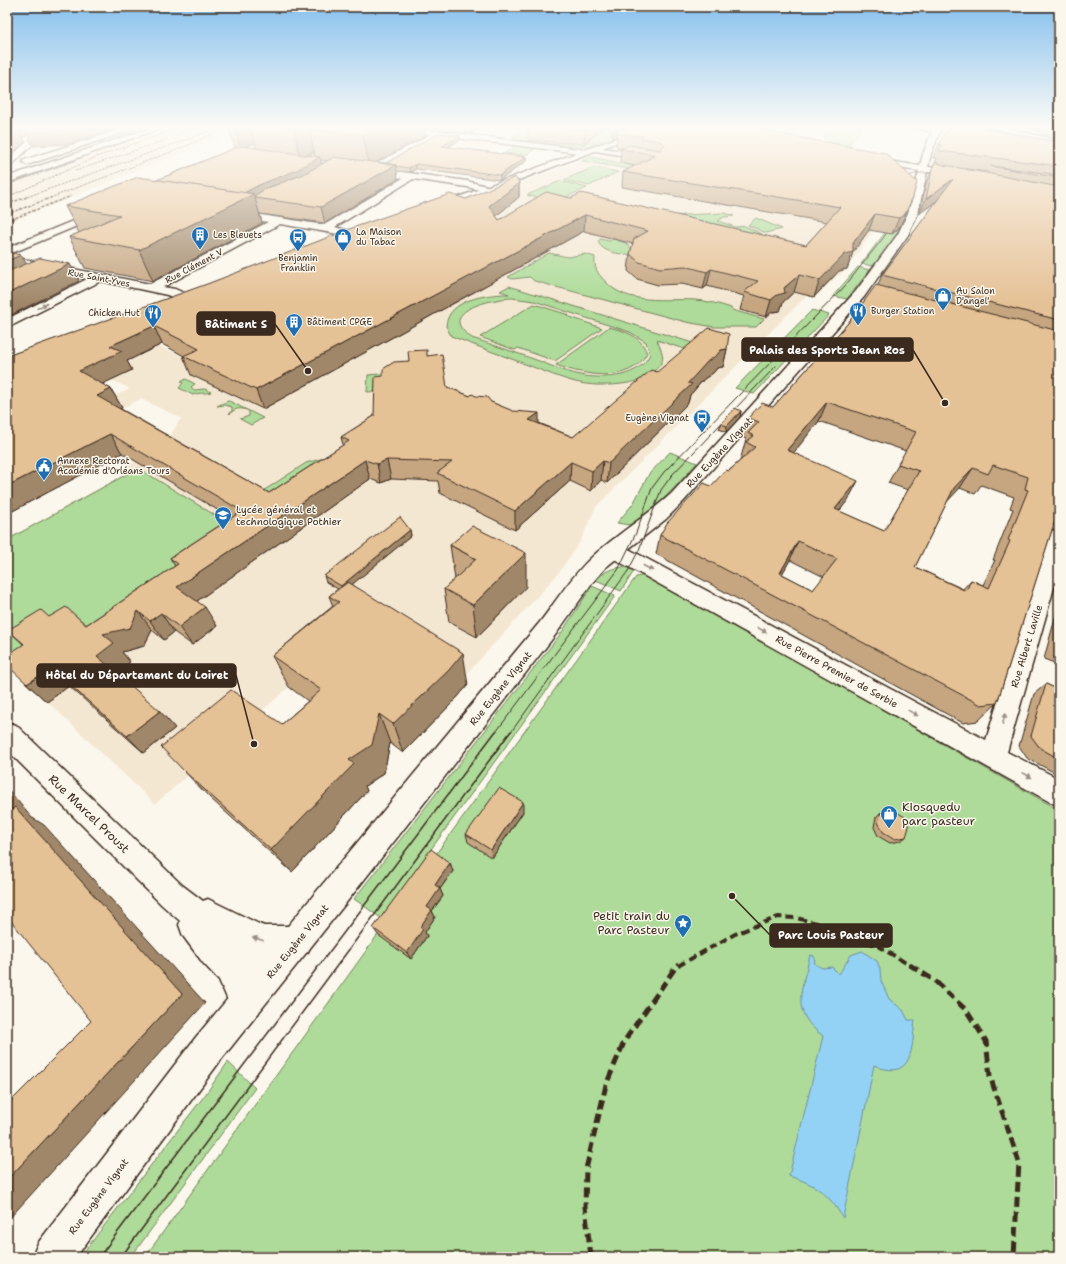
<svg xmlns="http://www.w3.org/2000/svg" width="1066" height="1264" font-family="'Shantell Sans',sans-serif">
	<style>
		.built { fill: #f4e7d2 }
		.green { fill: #aedb99; stroke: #74825c; fill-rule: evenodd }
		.water { fill: #93d2f5; stroke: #708f9f }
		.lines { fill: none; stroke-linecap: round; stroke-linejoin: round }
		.street-casing { stroke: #3b2a1e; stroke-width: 3 }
		.secondary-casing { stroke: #3b2a1e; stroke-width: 3 }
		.primary-casing { stroke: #3b2a1e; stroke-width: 3 }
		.street { fill: #fbf7ec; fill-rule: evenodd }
		.secondary { fill: #fbf7ec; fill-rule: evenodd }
		.primary { fill: #fbf7ec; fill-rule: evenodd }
		.tram-far1 { stroke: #3b2a1e; stroke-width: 1 }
		.tram { stroke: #3b2a1e; stroke-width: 1.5 }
		.rail-far3 { stroke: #3b2a1e; stroke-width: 1; stroke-dasharray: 2.5 1; stroke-linecap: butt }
		.rail-far2 { stroke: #3b2a1e; stroke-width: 1.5; stroke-dasharray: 3 1.5; stroke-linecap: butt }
		.rail-far1 { stroke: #3b2a1e; stroke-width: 4; stroke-dasharray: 8 4; stroke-linecap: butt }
		.rail { stroke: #3b2a1e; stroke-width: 5; stroke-dasharray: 10 5; stroke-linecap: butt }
		.wall { fill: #c5a681; stroke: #3b2a1e; fill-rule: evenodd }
		.shaded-wall { fill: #a08769; stroke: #3b2a1e }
		.building { fill: #e5c196; stroke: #3b2a1e; fill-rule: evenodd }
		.oneway { fill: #9b9085 }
		.labels { text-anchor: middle; stroke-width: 3; stroke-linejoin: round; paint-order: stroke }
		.far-poi-label { font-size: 9px; fill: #3b2a1e; stroke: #fbf7ec; text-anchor: start }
		.far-street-label { font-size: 9px; fill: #3b2a1e; stroke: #fbf7ec }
		.street-label { font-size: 10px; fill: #3b2a1e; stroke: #fbf7ec }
		.poi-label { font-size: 10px; fill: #3b2a1e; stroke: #fbf7ec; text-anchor: start }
		.near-poi-label { font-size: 12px; fill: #3b2a1e; stroke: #fbf7ec; text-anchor: start }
		.near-street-label { font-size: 12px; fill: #3b2a1e; stroke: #fbf7ec }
		.leader { fill: none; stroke: #3b2a1e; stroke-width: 1.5 }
		.callout-dot { fill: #3b2a1e; stroke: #fbf7ec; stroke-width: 1.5 }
		.callout { fill: #3b2a1e; stroke: #3b2a1e; stroke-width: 1.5 }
		.callout-label { font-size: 11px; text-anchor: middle; font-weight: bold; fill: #fff }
	</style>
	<rect width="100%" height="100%" fill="#fbf7ec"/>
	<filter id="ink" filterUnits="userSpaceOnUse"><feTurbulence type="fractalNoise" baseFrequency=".025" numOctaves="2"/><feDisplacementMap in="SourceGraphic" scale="8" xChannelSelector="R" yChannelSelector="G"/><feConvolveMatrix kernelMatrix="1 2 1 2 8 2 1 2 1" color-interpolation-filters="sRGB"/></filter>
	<g filter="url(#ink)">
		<!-- built -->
		<g class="built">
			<path d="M 174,126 L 250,126 L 7,223 L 7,184 Z"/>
			<path d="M 444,139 L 499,145 L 492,150 L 435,143 Z"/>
			<path d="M 601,153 L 659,162 L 883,218 L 845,271 L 837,276 L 815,298 L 806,296 L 596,507 L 581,540 L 558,574 L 461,680 L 350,634 L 155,804 L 7,663 L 7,539 L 129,472 L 123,468 L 164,446 L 181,418 L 141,399 L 122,408 L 106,400 L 130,389 L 112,380 L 131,370 L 109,360 L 128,333 L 191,360 L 445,212 Z"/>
		</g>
		<!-- green -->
		<g class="green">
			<path d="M 528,126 L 642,126 L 586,147 L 510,139 Z"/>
			<path d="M 849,126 L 863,126 L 848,146 L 832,143 L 824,139 L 824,135 Z"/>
			<path d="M 516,146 L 536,148 L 526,155 L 505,153 Z"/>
			<path d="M 591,157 L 633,166 L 642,161 L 647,172 L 582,161 Z"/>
			<path d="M 594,167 L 618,172 L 589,186 L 564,180 Z"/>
			<path d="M 561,181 L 587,188 L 554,202 L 527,195 Z"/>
			<path d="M 724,213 L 734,216 L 724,217 L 718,221 L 735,227 L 745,226 L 762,234 L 747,237 L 665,216 Z"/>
			<path d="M 756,218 L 782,229 L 766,233 L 748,225 Z"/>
			<path d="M 893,220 L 904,221 L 895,237 L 874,266 L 861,264 L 884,234 Z"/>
			<path d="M 600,239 L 609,241 L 613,239 L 626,243 L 633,251 L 630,255 C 620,254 603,253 598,242 Z"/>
			<path d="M 549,253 L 568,257 L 585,254 L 595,257 C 594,268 597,273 605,281 C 627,306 666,298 695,300 C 708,301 719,304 731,308 L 732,310 L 764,319 L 756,327 L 714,327 L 686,322 L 534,281 L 530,277 L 512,279 L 508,277 Z"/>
			<path d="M 858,267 L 870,270 L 847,299 L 833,296 Z"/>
			<path d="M 509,286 L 696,344 L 690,351 L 657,340 C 664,357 667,360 651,374 C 636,386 599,387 580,383 C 561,379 544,371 525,364 C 501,355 476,346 451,336 L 446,326 C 448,299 487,294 509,294 L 500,291 ZM 512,298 L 534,301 L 630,332 L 646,342 L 650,354 C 640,377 607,379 585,376 C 569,373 554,367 539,361 C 517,353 494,345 472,338 C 433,311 492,299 512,298 Z"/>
			<path d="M 534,304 L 569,315 L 567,316 L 602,328 L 555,361 L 518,348 L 515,350 L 480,337 Z"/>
			<path d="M 812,310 L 829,315 L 754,394 L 735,388 Z"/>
			<path d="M 609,327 C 626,332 639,334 647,353 C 630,385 584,375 556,365 Z"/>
			<path d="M 410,371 L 385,391 L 367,392 L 368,375 Z"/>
			<path d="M 186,379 L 195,384 L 191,387 L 194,390 L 205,389 L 211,392 C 205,394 200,392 193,395 L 179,388 L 183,383 L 181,382 Z"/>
			<path d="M 228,401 L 229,401 L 263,418 L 251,425 L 240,419 L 249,416 L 249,411 C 242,408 235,407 230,414 L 229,413 L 232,411 L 232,407 L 225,405 L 217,406 Z"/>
			<path d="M 670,452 L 697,463 C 676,485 656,511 629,525 L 617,523 L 633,504 L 649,474 Z"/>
			<path d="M 335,455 L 278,507 L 257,495 L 306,463 Z"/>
			<path d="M 138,468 L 239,530 L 105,638 L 74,615 L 9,657 L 7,655 L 7,540 Z"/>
			<path d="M 623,567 L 636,568 L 621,591 L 596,580 C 605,571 611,568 623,567 Z"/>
			<path d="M 645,575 L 1059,810 L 1059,1257 L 145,1257 L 636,577 Z"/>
			<path d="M 592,586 L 615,596 L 381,918 L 354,899 L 562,632 Z"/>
			<path d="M 228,1062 L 255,1088 L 131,1257 L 80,1257 L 205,1095 Z"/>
		</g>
		<!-- water -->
		<path class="water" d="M 862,951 L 877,961 L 880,969 L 881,981 L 889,999 L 903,1010 L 908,1020 L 915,1020 C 912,1040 915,1076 885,1069 C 881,1069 878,1066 874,1065 L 843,1218 C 828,1193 817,1185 789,1176 L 823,1036 C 789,1011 802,991 810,955 L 814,956 L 815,964 L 822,968 L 832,967 L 839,974 L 851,955 Z"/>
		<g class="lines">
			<!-- street casing -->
			<g class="street-casing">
				<g id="street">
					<path d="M 35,126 L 42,126 L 33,138 L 36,141 L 10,167 L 7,168 L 7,160 L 27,142 L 24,139 Z"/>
					<path d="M 131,126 L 143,126 L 30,164 L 27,165 L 23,162 L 24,160 Z"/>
					<path d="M 369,126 L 379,126 L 304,164 L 298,164 L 297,162 Z"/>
					<path d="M 908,126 L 924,126 L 939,129 L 940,131 L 936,133 Z"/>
					<path d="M 407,128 L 439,131 L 587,150 L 591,152 L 587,154 L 439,136 L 380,169 L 467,181 L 490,187 L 492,189 L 490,191 L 487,192 L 467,187 L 413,179 L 335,227 L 363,235 L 364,237 L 363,239 L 359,240 L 338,234 L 280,224 L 163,287 L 175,289 L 193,297 L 195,300 L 193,303 L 189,304 L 167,295 L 101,281 L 7,328 L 7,319 L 87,279 L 7,262 L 7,256 L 150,284 L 268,222 L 227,215 L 226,213 L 227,211 L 231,210 L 324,225 L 403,178 L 370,174 L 363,170 L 430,135 L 407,132 Z"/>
					<path d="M 593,147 L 650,154 L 654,157 L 650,160 L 596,151 L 592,149 Z"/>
					<path d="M 102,209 L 107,212 L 106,214 L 7,255 L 7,248 Z"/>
					<path d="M 1059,529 L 1059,570 L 1007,752 L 1059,779 L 1059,806 L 1050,802 L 607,555 L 604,550 L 607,545 L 614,543 L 621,545 L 986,740 L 1049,536 L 1052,531 Z"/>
					<path d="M 7,722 L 16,725 L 182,885 L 203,901 L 208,899 L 259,924 L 264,926 L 297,926 L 308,930 L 312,941 L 308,952 L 297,956 L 268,956 L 278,966 L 283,977 L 278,988 L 267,993 L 257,989 L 262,1002 L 258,1014 L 246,1018 L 234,1014 L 219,980 L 203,963 L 183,936 L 179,925 L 180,921 L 162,905 L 7,750 Z"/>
				</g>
			</g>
			<!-- secondary casing -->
			<g class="secondary-casing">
				<g id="secondary">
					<path d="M 649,126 L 660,126 L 438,211 L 432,211 L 430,209 L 432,207 Z"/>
					<path d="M 934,126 L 942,126 L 931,154 L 928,167 L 940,168 L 941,170 L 937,173 L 927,172 L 918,213 L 908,235 L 864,297 L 684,501 L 666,519 L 606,567 L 592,583 L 556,634 L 353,894 L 220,1061 L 76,1257 L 32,1257 L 38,1243 L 196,1037 L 540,622 C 557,600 572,575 592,557 C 617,534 647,516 672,493 L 856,291 L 898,234 L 908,213 L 919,171 L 870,164 L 866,161 L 870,158 L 920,166 L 923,154 Z"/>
					<path d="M 986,126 L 1000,126 L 1059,141 L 1059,145 Z"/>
				</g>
			</g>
			<!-- primary casing -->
			<g class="primary-casing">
				<path id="primary" d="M 156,126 L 167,126 L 7,183 L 7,177 Z"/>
			</g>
			<!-- street -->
			<use href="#street" class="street"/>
			<!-- secondary -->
			<use href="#secondary" class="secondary"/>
			<!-- primary -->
			<use href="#primary" class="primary"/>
			<!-- tram-far1 -->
			<g class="tram-far1">
				<path d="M 7,154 L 36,126"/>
				<path d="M 901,182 C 911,170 928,173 942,174"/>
				<path d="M 496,732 L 618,570 L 636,533 L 652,488 L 664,472 L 845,286 L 884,237 L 892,224"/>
				<path d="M 511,732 L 628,571 L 639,550 L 661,490 L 672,475 L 776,366"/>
			</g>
			<!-- tram -->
			<g class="tram">
				<path d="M 99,1257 L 496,731"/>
				<path d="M 121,1257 L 511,731"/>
			</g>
			<!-- rail-far3 -->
			<g class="rail-far3">
				<path d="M 180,133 L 199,126"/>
				<path d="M 75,171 L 168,139"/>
				<path d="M 7,185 L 75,161"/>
				<path d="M 7,197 L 99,156 L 185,126"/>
				<path d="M 24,198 L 213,130"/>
				<path d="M 50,198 L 184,147 L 230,126"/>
				<path d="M 67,198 L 71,196"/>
			</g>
			<!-- rail-far2 -->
			<g class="rail-far2">
				<path d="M 7,204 L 27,197"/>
				<path d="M 7,214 L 53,197"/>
				<path d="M 7,221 L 69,197"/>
			</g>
			<!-- rail-far1 -->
			<path class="rail-far1" d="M 678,966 L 735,934 L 778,917 L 796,918 L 817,923 L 878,946 L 911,966"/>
			<!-- rail -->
			<g class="rail">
				<path d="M 910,965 L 935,981 L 966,1010 L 986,1041 L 990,1076 L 1019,1162 L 1014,1257"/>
				<path d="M 591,1257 L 585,1207 L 586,1169 L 606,1085 L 625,1040 L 675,968 L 679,965"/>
			</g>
		</g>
		<!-- wall -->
		<g class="wall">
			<path d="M 228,126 L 481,126 L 481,128 L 470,134 L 424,128 L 425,136 L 377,162 L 386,163 L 460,140 L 448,147 L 526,157 L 526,161 L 500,180 L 416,169 L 410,172 L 396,171 L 398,179 L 325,223 L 260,214 L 262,223 L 153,281 L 85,268 L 69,237 L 79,233 L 65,206 L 157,180 L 235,148 ZM 255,143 L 256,148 L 246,147 ZM 314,151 L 315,157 L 305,155 ZM 321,160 L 327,161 L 321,164 Z"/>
			<path d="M 528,126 L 605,126 L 584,144 L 528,140 Z"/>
			<path d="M 608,126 L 761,126 L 760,130 L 907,212 L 898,229 L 892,234 L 869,230 L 853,252 L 847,269 L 839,271 L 814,297 L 794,292 L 783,302 L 780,311 L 772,312 L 766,317 L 740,310 L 744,296 L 707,286 L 703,289 L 682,284 L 658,285 L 637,279 L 628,271 L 630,254 L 633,244 L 584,231 L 263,409 L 191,375 L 183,356 L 184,356 L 162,344 L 127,361 L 132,370 L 102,384 L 111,389 L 122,408 L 121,409 L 269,493 L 343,445 L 341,437 L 374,416 L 383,376 L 409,361 L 428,356 L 447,387 L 470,396 L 491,402 L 539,423 L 573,437 L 657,372 L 727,349 L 723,367 L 717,368 L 713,373 L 704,379 L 690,395 L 688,403 L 607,483 L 601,480 L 591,491 L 570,481 L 515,530 L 440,493 L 438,481 L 391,479 L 381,483 L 370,479 L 197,601 L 217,626 L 192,645 L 174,632 L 164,640 L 152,630 L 144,646 L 122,652 L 130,662 L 116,672 L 175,728 L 144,753 L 69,686 L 47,702 L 27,684 L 24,645 L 8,630 L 49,617 L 86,625 L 175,566 L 170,558 L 231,518 L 122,453 L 7,514 L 7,356 L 466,199 L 519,183 L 519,197 L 496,216 L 499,220 L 571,198 L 806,245 L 827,222 L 622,187 L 623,172 L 635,166 L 620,163 L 621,149 L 624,148 L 617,147 L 616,144 L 617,136 L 613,138 Z"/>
			<path d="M 1028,126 L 1059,126 L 1059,139 L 1052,138 Z"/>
			<path d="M 1059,142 L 1059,518 L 1056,517 L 997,703 L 978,721 L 963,723 L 656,554 L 660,535 L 711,486 L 740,461 L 746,439 L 742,437 L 748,418 L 773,407 L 848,323 L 878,285 L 882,275 L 937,201 L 919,214 L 926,184 L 937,158 L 933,158 L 939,144 ZM 966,169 L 988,172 L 988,174 ZM 819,421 L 906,451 L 888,483 L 908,490 L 884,531 L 839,511 L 848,500 L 793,453 ZM 981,485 L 1014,497 L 1010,508 L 1013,509 L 993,560 L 995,560 L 983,585 L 971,580 L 963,589 L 915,567 L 948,500 L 960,488 L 975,494 ZM 790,560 L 824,577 L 813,590 L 782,574 Z"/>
			<path d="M 741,411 L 740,417 L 726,432 L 719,429 L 721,424 Z"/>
			<path d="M 410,530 L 411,536 L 352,584 L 468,685 L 455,700 L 403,753 L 390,743 L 384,773 L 365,786 L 367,791 L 292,872 L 210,798 L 184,771 L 282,724 L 308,701 L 289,687 L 272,656 L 333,606 L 329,596 L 338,589 L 326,582 L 324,576 Z"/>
			<path d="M 450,545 L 526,587 L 477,637 L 449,622 L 444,589 L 455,579 Z"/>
			<path d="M 1059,603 L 1059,665 L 1044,659 Z"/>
			<path d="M 1046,684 L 1059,690 L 1059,775 L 1027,758 L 1019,746 L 1034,694 Z"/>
			<path d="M 523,812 L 492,858 L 468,842 L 466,834 Z"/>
			<path d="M 881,812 L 906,837 L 900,841 L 890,843 L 878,836 L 874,827 L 876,817 Z"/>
			<path d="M 450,863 L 453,871 L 440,889 L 443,896 L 432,911 L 435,917 L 425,932 L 427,936 L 411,959 L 378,935 L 373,928 Z"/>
		</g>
		<!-- shaded-wall -->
		<g class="shaded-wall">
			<path d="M 17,126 L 29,126 L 31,129 L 76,126 L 125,126 L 67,144 L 33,146 L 27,134 L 23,138 Z"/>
			<path d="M 234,126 L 250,126 L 255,143 L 241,149 Z"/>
			<path d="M 286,126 L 365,126 L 309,129 L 314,151 L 300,157 L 293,127 Z"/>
			<path d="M 382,126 L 424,126 L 425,136 L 369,166 L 363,135 Z"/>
			<path d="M 470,126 L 481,126 L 481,128 L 470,134 Z"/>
			<path d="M 590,126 L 605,126 L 584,144 L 585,130 Z"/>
			<path d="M 614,126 L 644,126 L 617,131 L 617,136 L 613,138 Z"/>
			<path d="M 18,129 L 25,142 L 7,158 L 7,138 Z"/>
			<path d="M 460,136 L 460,140 L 442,150 L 442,146 Z"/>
			<path d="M 320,157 L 322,169 L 255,198 L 262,223 L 153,281 L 139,250 L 259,185 Z"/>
			<path d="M 526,157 L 526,161 L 500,180 L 500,175 Z"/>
			<path d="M 416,164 L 416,169 L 410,172 L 409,168 Z"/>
			<path d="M 396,165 L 398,179 L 325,223 L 321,207 Z"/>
			<path d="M 953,179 L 947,193 L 919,214 L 926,199 Z"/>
			<path d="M 519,183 L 519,197 L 489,222 L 489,206 Z"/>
			<path d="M 913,197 L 907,212 L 898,229 L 892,234 L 899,218 Z"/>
			<path d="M 875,214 L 869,230 L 853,252 L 847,269 L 839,271 L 814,297 L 820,280 L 853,243 Z"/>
			<path d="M 585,215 L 584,231 L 263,409 L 256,390 Z"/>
			<path d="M 21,255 L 31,271 L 7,282 L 7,261 Z"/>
			<path d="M 70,264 L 79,281 L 7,317 L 7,294 Z"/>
			<path d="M 711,269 L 707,286 L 703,289 L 707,272 Z"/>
			<path d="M 799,275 L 794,292 L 783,302 L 780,311 L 772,312 L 766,317 L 771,300 Z"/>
			<path d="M 154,326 L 162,344 L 127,361 L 132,370 L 90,390 L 79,371 L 110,346 Z"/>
			<path d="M 727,349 L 723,367 L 717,368 L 713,373 L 704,379 L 690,395 L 688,403 L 607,483 L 609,463 L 708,361 L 721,350 Z"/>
			<path d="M 111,389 L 122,408 L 108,415 L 97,396 Z"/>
			<path d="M 827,402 L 819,421 L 780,470 L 787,450 Z"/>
			<path d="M 741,411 L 740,417 L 726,432 L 727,426 Z"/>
			<path d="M 539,413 L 539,432 L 529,420 Z"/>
			<path d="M 110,434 L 122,453 L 7,514 L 7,486 Z"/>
			<path d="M 365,460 L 370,479 L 190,606 L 177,587 Z"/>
			<path d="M 387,460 L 391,479 L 381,483 L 377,464 Z"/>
			<path d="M 603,461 L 601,480 L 591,491 L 592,471 Z"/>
			<path d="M 571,462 L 570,481 L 515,530 L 515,511 Z"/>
			<path d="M 973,468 L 960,488 L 942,507 L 954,488 Z"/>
			<path d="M 858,481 L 848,500 L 825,529 L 835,509 Z"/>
			<path d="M 410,530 L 411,536 L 343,592 L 341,586 Z"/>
			<path d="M 798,541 L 790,560 L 772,592 L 780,573 Z"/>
			<path d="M 526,553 L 526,587 L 477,637 L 473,605 Z"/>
			<path d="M 205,607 L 217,626 L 192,645 L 179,627 Z"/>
			<path d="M 138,611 L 152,630 L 144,646 L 122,652 L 130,662 L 113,674 L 97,656 L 103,634 Z"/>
			<path d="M 161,613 L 174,632 L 164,640 L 150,621 Z"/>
			<path d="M 463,653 L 468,685 L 455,700 L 403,753 L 393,724 Z"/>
			<path d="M 51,668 L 69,686 L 47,702 L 27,684 Z"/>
			<path d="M 160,711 L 175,728 L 144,753 L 127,736 Z"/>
			<path d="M 379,714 L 390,743 L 384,773 L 365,786 L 367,791 L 292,872 L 271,850 L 349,760 Z"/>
			<path d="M 7,788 L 31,817 L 44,825 L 205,1003 L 7,1221 L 7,1180 L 182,994 L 12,810 L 7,804 Z"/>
			<path d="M 523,802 L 523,812 L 492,858 L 491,850 Z"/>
			<path d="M 450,863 L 453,871 L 440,889 L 443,896 L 432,911 L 435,917 L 425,932 L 427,936 L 411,959 L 407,953 L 420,927 L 435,885 Z"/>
		</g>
		<!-- building -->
		<g class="building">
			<path d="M 7,126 L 17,126 L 18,129 L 7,138 Z"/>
			<path d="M 30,126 L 76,126 L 60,131 L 26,133 L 31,128 Z"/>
			<path d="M 314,126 L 382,126 L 363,135 L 309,129 Z"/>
			<path d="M 528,126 L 590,126 L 585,130 Z"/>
			<path d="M 630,126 L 750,126 L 760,128 L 759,130 L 885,153 L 917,182 L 913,197 L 905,214 L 899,218 L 875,214 L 853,243 L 853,252 L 845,254 L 820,280 L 799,275 L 784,288 L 785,293 L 777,295 L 771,300 L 744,292 L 758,281 L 711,269 L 707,272 L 685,266 L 660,268 L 639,262 L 630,254 L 634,239 L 648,231 L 585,215 L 256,390 L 183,356 L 199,349 L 154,326 L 110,346 L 122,351 L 79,371 L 111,389 L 97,396 L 269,493 L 349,441 L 341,437 L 374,416 L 375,377 L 383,376 L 383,369 L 394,362 L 409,361 L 408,351 L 427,350 L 427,356 L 442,354 L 447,387 L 470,396 L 472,394 L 476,396 L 487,397 L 491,402 L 513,411 L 539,413 L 529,420 L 573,437 L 651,370 L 657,372 L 709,328 L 729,334 L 727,349 L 721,350 L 717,355 L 708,361 L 688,383 L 692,384 L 609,463 L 603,461 L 592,471 L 571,462 L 515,511 L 437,473 L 452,462 L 387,460 L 377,464 L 365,460 L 177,587 L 205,607 L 179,627 L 161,613 L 150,621 L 138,611 L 130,628 L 103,634 L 114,643 L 97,656 L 160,711 L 127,736 L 51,668 L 27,684 L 7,665 L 7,655 L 24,644 L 8,630 L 41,610 L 49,617 L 66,607 L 86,625 L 178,564 L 170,558 L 242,511 L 110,434 L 7,486 L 7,356 L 207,284 L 355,227 L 450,194 L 466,199 L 515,177 L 519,183 L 489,206 L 499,220 L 546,192 L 571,198 L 581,193 L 806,245 L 840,207 L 623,172 L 656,155 L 621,149 L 629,145 L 660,150 L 665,145 L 660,141 L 640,138 L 643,136 L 618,134 L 617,131 Z"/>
			<path d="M 949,126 L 968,126 L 1059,142 L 1059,166 L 939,151 L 942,145 L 939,144 Z"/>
			<path d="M 439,133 L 460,136 L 442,146 L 526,157 L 500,175 L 416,164 L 409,168 L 396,166 L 396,165 L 386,163 Z"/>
			<path d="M 240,146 L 320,157 L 297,170 L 259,185 L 244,193 L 157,180 Z"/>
			<path d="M 334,157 L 396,165 L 321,207 L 255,198 L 254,196 L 265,189 L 304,174 Z"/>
			<path d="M 935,162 L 944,165 L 1059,187 L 1059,320 L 882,275 L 953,179 L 926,199 L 932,170 Z"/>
			<path d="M 991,166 L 1059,175 L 1059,178 Z"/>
			<path d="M 138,177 L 254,194 L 139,250 L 69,237 L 120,215 L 65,206 Z"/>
			<path d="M 7,252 L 21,255 L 7,261 Z"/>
			<path d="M 40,258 L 70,264 L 7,294 L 7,272 Z"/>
			<path d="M 876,285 L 1059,331 L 1059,508 L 997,703 L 981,705 L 660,535 L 667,523 L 704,483 L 711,486 L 726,470 L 729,471 L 755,447 L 746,442 L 754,436 L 748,433 L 759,422 L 748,418 L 762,403 L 773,407 L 848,323 ZM 827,402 L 916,432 L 898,464 L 919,471 L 884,531 L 835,509 L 858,481 L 787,450 ZM 993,465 L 1028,477 L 1025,489 L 1028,490 L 1008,540 L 1010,541 L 989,588 L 971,580 L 966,591 L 915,567 L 954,488 L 973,468 L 988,474 ZM 798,541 L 837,559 L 813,590 L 780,573 Z"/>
			<path d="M 735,408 L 741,411 L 727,426 L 721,424 Z"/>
			<path d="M 400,517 L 410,530 L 341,586 L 324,576 Z"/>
			<path d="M 472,526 L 526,553 L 473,605 L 444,589 L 476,559 L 450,545 Z"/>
			<path d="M 348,582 L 463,653 L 449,670 L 393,724 L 379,714 L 372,745 L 349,760 L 354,764 L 271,850 L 184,771 L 161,747 L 231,690 L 282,724 L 321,690 L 272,656 L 339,602 L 329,596 Z"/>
			<path d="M 1046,684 L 1059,690 L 1059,759 L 1040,748 L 1031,736 Z"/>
			<path d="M 499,788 L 523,802 L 491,850 L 466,834 Z"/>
			<path d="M 7,804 L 12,810 L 15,807 L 182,994 L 7,1180 L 7,1105 L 91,1021 L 7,916 Z"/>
			<path d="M 893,810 L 905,817 L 909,827 L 906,837 L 895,839 L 883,832 L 878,822 L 881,812 Z"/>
			<path d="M 431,849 L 450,863 L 435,885 L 440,888 L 427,907 L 432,910 L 420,927 L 423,929 L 407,953 L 373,928 Z"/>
		</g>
		<!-- one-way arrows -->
		<defs><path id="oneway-solid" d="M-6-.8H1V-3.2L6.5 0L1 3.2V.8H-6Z"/></defs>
		<g class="oneway">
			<use href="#oneway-solid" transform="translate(42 306) rotate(-27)"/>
			<use href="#oneway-solid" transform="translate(648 568) rotate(28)"/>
			<use href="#oneway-solid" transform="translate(762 630) rotate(29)"/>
			<use href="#oneway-solid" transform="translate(913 713) rotate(29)"/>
			<use href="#oneway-solid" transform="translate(1004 719) rotate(-73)"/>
			<use href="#oneway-solid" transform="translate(1027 775) rotate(29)"/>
			<use href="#oneway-solid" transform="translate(258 939) rotate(-163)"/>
		</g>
	</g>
	<!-- sky -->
	<linearGradient id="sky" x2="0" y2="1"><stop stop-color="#86c0ed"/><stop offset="0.42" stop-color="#fdfbf6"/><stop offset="1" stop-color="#fdfbf6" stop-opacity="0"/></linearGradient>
	<rect width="1066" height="303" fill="url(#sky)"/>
	<!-- icons -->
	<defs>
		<g id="building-pin" transform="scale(0.9)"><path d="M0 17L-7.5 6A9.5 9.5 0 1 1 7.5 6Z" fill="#1f6fb2" stroke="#fbf7ec"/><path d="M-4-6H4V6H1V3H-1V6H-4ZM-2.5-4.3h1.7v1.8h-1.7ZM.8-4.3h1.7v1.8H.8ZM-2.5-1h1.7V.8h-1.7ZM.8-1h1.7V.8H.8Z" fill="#fff"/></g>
		<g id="bus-pin" transform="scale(0.9)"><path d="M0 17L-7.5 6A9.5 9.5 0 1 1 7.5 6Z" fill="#1f6fb2" stroke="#fbf7ec"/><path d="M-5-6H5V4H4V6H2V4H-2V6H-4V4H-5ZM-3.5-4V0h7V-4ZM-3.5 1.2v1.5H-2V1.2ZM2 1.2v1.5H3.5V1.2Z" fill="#fff"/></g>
		<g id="shop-pin" transform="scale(0.9)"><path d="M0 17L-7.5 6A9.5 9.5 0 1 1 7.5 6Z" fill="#1f6fb2" stroke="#fbf7ec"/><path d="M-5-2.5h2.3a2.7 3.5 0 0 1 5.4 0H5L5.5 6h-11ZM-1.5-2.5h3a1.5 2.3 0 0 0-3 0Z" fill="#fff"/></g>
		<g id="restaurant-pin" transform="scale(0.9)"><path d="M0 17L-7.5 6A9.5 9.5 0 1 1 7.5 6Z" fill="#1f6fb2" stroke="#fbf7ec"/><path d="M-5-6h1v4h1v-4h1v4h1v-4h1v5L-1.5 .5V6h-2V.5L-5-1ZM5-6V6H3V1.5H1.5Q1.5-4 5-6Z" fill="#fff"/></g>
		<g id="civic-pin" transform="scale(0.9)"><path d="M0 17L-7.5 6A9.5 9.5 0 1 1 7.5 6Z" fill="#1f6fb2" stroke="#fbf7ec"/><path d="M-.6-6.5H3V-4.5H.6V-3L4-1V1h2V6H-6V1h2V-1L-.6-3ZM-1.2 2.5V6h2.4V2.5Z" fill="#fff"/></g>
		<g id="school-pin" transform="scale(0.9)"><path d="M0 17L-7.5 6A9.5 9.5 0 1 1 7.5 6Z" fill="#1f6fb2" stroke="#fbf7ec"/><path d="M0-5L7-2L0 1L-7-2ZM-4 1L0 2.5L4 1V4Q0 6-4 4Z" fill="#fff"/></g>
		<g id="sight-pin" transform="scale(0.9)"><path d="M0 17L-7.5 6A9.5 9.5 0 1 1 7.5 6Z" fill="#1f6fb2" stroke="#fbf7ec"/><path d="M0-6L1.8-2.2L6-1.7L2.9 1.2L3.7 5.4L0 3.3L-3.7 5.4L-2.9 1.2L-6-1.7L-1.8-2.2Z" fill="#fff"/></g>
	</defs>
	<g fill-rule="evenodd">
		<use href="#building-pin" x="200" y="235"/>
		<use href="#bus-pin" x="298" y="237"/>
		<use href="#shop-pin" x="343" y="237"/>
		<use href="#shop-pin" x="943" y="296"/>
		<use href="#restaurant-pin" x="858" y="311"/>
		<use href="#restaurant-pin" x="153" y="313"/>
		<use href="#building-pin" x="294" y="322"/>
		<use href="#bus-pin" x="702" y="418"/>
		<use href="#civic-pin" x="44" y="466"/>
		<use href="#school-pin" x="223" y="515"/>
		<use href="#shop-pin" x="889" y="814"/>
		<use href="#sight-pin" x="683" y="923"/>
	</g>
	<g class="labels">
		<!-- far-poi labels -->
		<g class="far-poi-label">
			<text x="356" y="235">La Maison<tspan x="356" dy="10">du Tabac</tspan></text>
			<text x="213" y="238">Les Bleuets</text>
			<text x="298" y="261" text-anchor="middle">Benjamin<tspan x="298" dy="10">Franklin</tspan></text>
			<text x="956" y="294">Au Salon<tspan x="956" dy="10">D'angel'</tspan></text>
			<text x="871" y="314">Burger Station</text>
			<text x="140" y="316" text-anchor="end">Chicken Hut</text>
			<text x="307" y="325">Bâtiment CPGE</text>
			<text x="689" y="421" text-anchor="end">Eugène Vignat</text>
			<text x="57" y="464">Annexe Rectorat<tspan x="57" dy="10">Académie d'Orléans Tours</tspan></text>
		</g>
		<!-- far-street labels -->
		<g class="far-street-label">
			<text transform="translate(194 266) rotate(-28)" y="3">Rue Clément V</text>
			<text transform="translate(99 278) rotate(11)" y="3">Rue Saint-Yves</text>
		</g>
		<!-- street labels -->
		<g class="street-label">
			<text transform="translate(719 452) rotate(-47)" y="4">Rue Eugène Vignat</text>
			<text transform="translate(1026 646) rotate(-73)" y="4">Rue Albert Laville</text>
			<text transform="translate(837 671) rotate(29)" y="4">Rue Pierre Premier de Serbie</text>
			<text transform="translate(500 688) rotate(-51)" y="4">Rue Eugène Vignat</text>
			<text transform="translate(297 941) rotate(-51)" y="4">Rue Eugène Vignat</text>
			<text transform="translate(98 1196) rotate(-53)" y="4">Rue Eugène Vignat</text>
		</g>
		<!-- poi labels -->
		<g class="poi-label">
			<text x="236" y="513">Lycée général et<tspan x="236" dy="12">technologique Pothier</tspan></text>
		</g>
		<!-- near-poi labels -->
		<g class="near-poi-label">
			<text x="902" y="811">Kiosquedu<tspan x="902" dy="14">parc pasteur</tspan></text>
			<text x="670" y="920" text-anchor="end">Petit train du<tspan x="670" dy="14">Parc Pasteur</tspan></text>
		</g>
		<!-- near-street labels -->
		<g class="near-street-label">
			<text transform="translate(89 814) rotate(44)" y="4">Rue Marcel Proust</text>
		</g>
	</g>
	<!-- callouts -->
	<path class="leader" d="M308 371L275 324M945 403L913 350M254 744L236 675M732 896L770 935"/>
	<g class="callout-dot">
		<circle cx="308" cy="371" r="4"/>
		<circle cx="945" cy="403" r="4"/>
		<circle cx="254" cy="744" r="4"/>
		<circle cx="732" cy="896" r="4"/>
	</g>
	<g class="callout">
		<rect x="197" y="312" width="78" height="23" rx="4"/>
		<rect x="742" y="338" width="171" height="23" rx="4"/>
		<rect x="37" y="664" width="199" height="23" rx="4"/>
		<rect x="770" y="924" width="122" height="23" rx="4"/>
	</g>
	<g class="callout-label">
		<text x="236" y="328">Bâtiment S</text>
		<text x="827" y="354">Palais des Sports Jean Ros</text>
		<text x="137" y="679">Hôtel du Département du Loiret</text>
		<text x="831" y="939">Parc Louis Pasteur</text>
	</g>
	<!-- margin -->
	<rect width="1066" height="1264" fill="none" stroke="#fbf7ec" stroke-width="24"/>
	<rect x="12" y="12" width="1042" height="1240" fill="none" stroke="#3b2a1e" stroke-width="1.5" filter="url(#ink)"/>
</svg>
